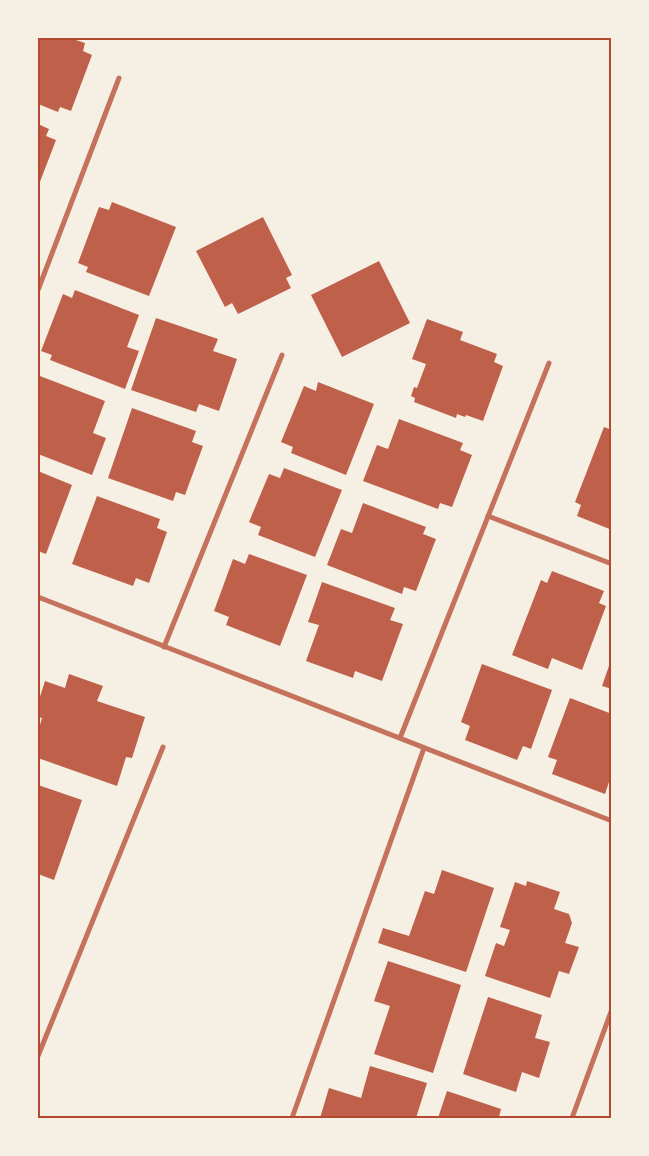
<svg xmlns="http://www.w3.org/2000/svg" width="649" height="1156" font-family="Commissioner,sans-serif">
	<style>
		.building { fill: #bf614a }
		.lines { fill: none; stroke-linecap: round; stroke-linejoin: round }
		.minor { stroke: #c5725c; stroke-width: 5 }
		.neatline { fill: none; stroke: #b5482f; stroke-width: 2 }
	</style>
	<rect width="100%" height="100%" fill="#f6efe4"/>
	<!-- building -->
	<g class="building">
		<path d="M 38,38 L 70,38 L 85,43 L 83,51 L 92,55 L 71,111 L 60,107 L 58,112 L 38,104 Z"/>
		<path d="M 38,124 L 49,129 L 46,136 L 56,140 L 38,187 Z"/>
		<path d="M 112,202 L 176,227 L 149,296 L 86,272 L 88,267 L 78,263 L 99,207 L 109,210 Z"/>
		<path d="M 263,217 L 292,275 L 286,278 L 291,288 L 238,314 L 232,303 L 225,307 L 196,251 Z"/>
		<path d="M 379,261 L 410,323 L 342,357 L 311,295 Z"/>
		<path d="M 75,290 L 139,315 L 127,347 L 139,351 L 125,389 L 50,360 L 52,355 L 41,351 L 63,294 L 72,298 Z"/>
		<path d="M 156,318 L 218,339 L 213,351 L 237,359 L 219,411 L 199,404 L 196,412 L 131,390 Z"/>
		<path d="M 427,319 L 463,332 L 460,340 L 497,354 L 494,362 L 503,366 L 483,421 L 466,415 L 465,417 L 457,414 L 456,418 L 414,402 L 415,398 L 411,396 L 414,387 L 417,388 L 426,364 L 412,359 Z"/>
		<path d="M 40,376 L 105,401 L 93,433 L 106,438 L 92,475 L 38,454 L 38,383 Z"/>
		<path d="M 318,382 L 374,404 L 346,475 L 291,453 L 293,447 L 281,442 L 304,386 L 316,391 Z"/>
		<path d="M 132,408 L 196,431 L 192,442 L 203,446 L 185,495 L 176,492 L 173,501 L 108,478 Z"/>
		<path d="M 399,419 L 463,443 L 460,450 L 472,455 L 452,507 L 440,503 L 438,509 L 363,481 L 377,445 L 388,449 Z"/>
		<path d="M 604,427 L 612,430 L 612,530 L 577,516 L 581,505 L 575,502 Z"/>
		<path d="M 284,468 L 342,490 L 315,557 L 258,535 L 261,527 L 249,522 L 269,474 L 280,478 Z"/>
		<path d="M 38,471 L 72,485 L 46,554 L 38,551 Z"/>
		<path d="M 97,496 L 160,519 L 157,528 L 167,532 L 149,583 L 136,578 L 133,586 L 72,564 Z"/>
		<path d="M 363,503 L 426,527 L 423,534 L 436,539 L 416,591 L 404,587 L 402,594 L 327,565 L 341,529 L 352,533 Z"/>
		<path d="M 249,554 L 307,575 L 280,646 L 226,625 L 229,617 L 214,611 L 233,559 L 245,564 Z"/>
		<path d="M 552,571 L 604,591 L 599,603 L 606,606 L 582,670 L 552,658 L 548,669 L 512,655 L 541,580 L 547,583 Z"/>
		<path d="M 322,582 L 395,608 L 390,620 L 403,624 L 382,681 L 355,671 L 353,678 L 306,661 L 319,625 L 308,622 Z"/>
		<path d="M 611,660 L 612,660 L 612,689 L 602,686 Z"/>
		<path d="M 482,664 L 552,690 L 531,749 L 523,746 L 517,760 L 465,740 L 470,726 L 461,722 Z"/>
		<path d="M 69,674 L 103,686 L 97,701 L 145,717 L 132,758 L 126,757 L 117,786 L 38,758 L 38,732 L 42,718 L 38,717 L 38,703 L 45,681 L 65,688 Z"/>
		<path d="M 570,698 L 612,714 L 612,780 L 610,779 L 605,794 L 552,774 L 557,760 L 548,757 Z"/>
		<path d="M 38,785 L 82,800 L 54,880 L 38,874 Z"/>
		<path d="M 442,870 L 494,888 L 466,972 L 378,943 L 383,928 L 409,936 L 425,891 L 434,894 Z"/>
		<path d="M 527,881 L 560,892 L 554,909 L 569,914 L 572,923 L 565,943 L 579,947 L 569,974 L 559,971 L 550,998 L 485,976 L 496,943 L 504,946 L 510,930 L 500,927 L 515,882 L 526,886 Z"/>
		<path d="M 388,961 L 461,985 L 433,1073 L 374,1054 L 390,1006 L 374,1001 Z"/>
		<path d="M 488,997 L 542,1015 L 535,1038 L 550,1042 L 539,1078 L 522,1072 L 516,1092 L 463,1074 Z"/>
		<path d="M 370,1066 L 427,1083 L 416,1118 L 320,1118 L 329,1088 L 361,1098 Z"/>
		<path d="M 447,1091 L 501,1109 L 499,1117 L 504,1118 L 438,1118 Z"/>
	</g>
	<g class="lines">
		<!-- minor -->
		<g class="minor">
			<path d="M 38,290 L 119,78"/>
			<path d="M 488,516 L 612,564"/>
			<path d="M 38,597 L 612,821"/>
			<path d="M 164,647 L 282,355"/>
			<path d="M 400,738 L 549,363"/>
			<path d="M 38,1056 L 163,747"/>
			<path d="M 292,1118 L 424,748"/>
			<path d="M 572,1118 L 612,1009"/>
		</g>
	</g>
	<!-- border -->
	<rect width="649" height="1156" fill="none" stroke="#f6efe4" stroke-width="78"/>
	<rect x="39" y="39" width="571" height="1078" class="neatline"/>
</svg>
